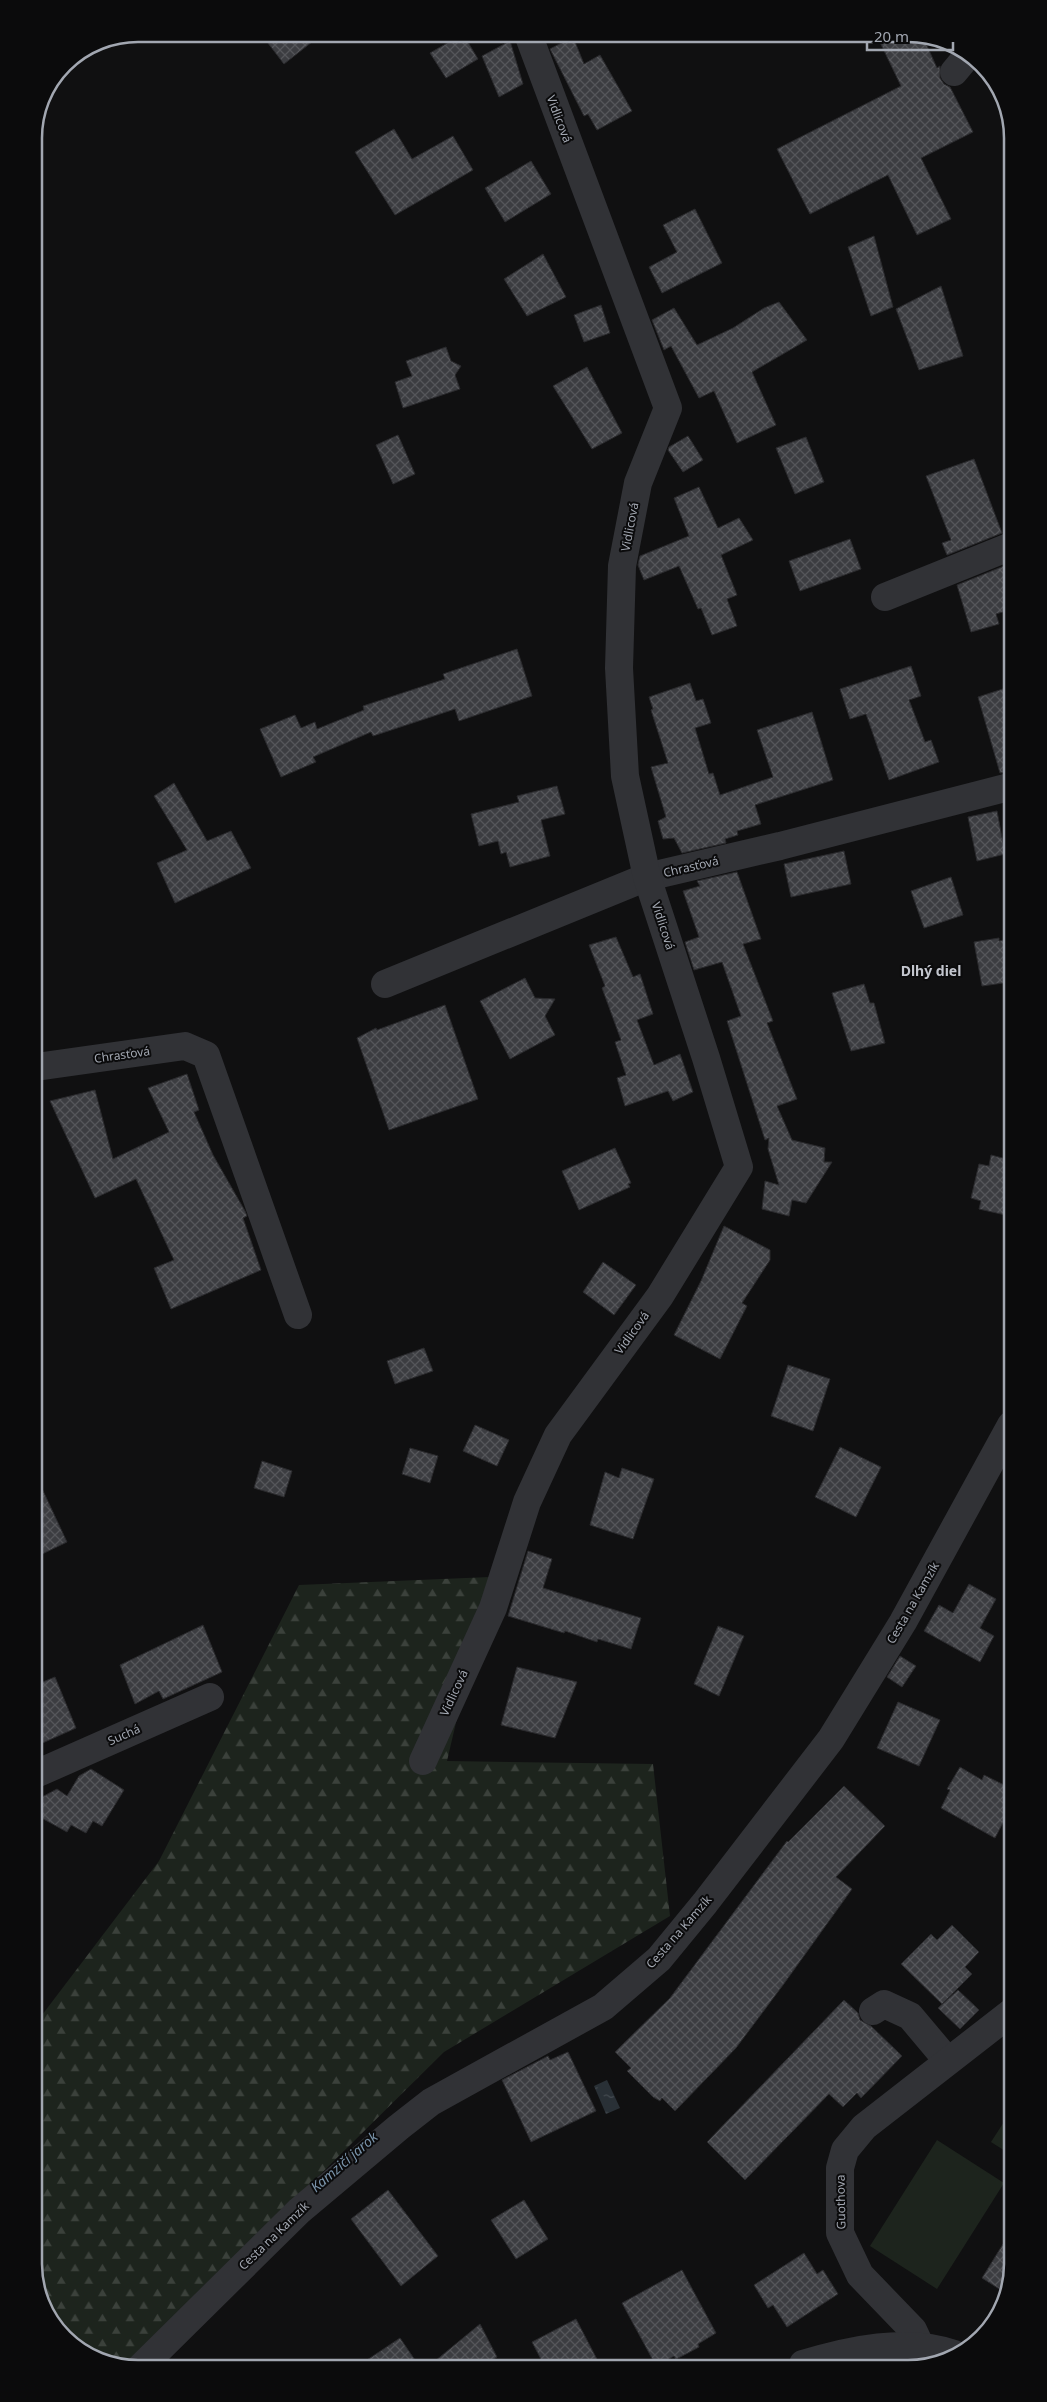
<svg xmlns="http://www.w3.org/2000/svg" width="1047" height="2402" font-family="'Noto Sans',sans-serif">
	<style>
		.grass { fill: #1d241d }
		.forest { fill: url(#forest-firs) }
		.water { fill: url(#water-ripples) }
		.building { fill: url(#building-cross-hatch); stroke: #2a2a2d }
		.lines { fill: none; stroke-linecap: round; stroke-linejoin: round }
		.minor { stroke: #313236; stroke-width: 28 }
		.labels { text-anchor: middle; stroke-width: 4; stroke-linejoin: round; paint-order: stroke }
		.street-label { font-size: 12px; fill: #a2a7b1; stroke: #0b0b0c }
		.neighbourhood-label { font-size: 14px; font-weight: bold; fill: #c3c6ce; stroke: #0b0b0c }
		.water-label { font-size: 14px; font-style: italic; fill: #7a94ab; stroke: #0b0b0c }
		.rim { fill: none; stroke: #a2a7b1; stroke-width: 2.5 }
	</style>
	<defs>
		<pattern id="forest-firs" width="22" height="20" patternUnits="userSpaceOnUse" patternTransform="scale(1.25)"><rect width="22" height="20" fill="#1d241d"/><path d="M5 1l3.5 6h-7zM16 11l3.5 6h-7z" fill="#3b413b"/></pattern>
		<pattern id="water-ripples" width="26" height="14" patternUnits="userSpaceOnUse" patternTransform="scale(1.25)"><rect width="26" height="14" fill="#293036"/><path d="M2 4q2-2 4 0t4 0M15 11q2-2 4 0t4 0" fill="none" stroke="#454b51"/></pattern>
		<pattern id="building-cross-hatch" width="8" height="8" patternUnits="userSpaceOnUse" patternTransform="scale(1.25)"><rect width="8" height="8" fill="#3c3d41"/><path d="M0 0l8 8M0 8l8-8" fill="none" stroke="#55565a"/></pattern>
	</defs>
	<rect width="100%" height="100%" fill="#101011"/>
	<!-- grass -->
	<g class="grass">
		<path d="M 1013,2108 L 1013,2156 L 991,2142 Z"/>
		<path d="M 937,2140 L 1004,2183 L 937,2289 L 870,2246 Z"/>
	</g>
	<!-- forest -->
	<path class="forest" d="M 490,1577 L 447,1761 L 653,1764 L 670,1916 L 444,2052 L 246,2248 L 124,2365 L 75,2346 L 39,2297 L 39,2019 L 159,1861 L 299,1585 Z"/>
	<!-- water -->
	<path class="water" d="M 607,2080 L 620,2108 L 606,2114 L 594,2086 Z"/>
	<!-- building -->
	<g class="building">
		<path d="M 261,34 L 322,34 L 284,64 Z"/>
		<path d="M 463,34 L 478,59 L 446,78 L 430,53 Z"/>
		<path d="M 876,34 L 915,34 L 923,37 L 937,68 L 940,66 L 940,78 L 944,84 L 950,87 L 973,132 L 921,158 L 951,219 L 917,235 L 888,175 L 810,214 L 777,149 L 901,86 Z"/>
		<path d="M 573,37 L 584,64 L 600,55 L 632,111 L 597,130 L 588,114 L 584,116 L 550,49 Z"/>
		<path d="M 510,41 L 523,84 L 499,97 L 482,56 Z"/>
		<path d="M 394,129 L 412,159 L 453,136 L 473,170 L 395,215 L 355,152 Z"/>
		<path d="M 531,161 L 551,194 L 505,222 L 485,188 Z"/>
		<path d="M 695,209 L 722,263 L 662,293 L 649,267 L 677,252 L 663,225 Z"/>
		<path d="M 874,236 L 893,307 L 871,316 L 848,247 Z"/>
		<path d="M 543,254 L 566,297 L 527,316 L 504,279 Z"/>
		<path d="M 941,286 L 963,356 L 919,370 L 896,309 Z"/>
		<path d="M 779,302 L 807,340 L 752,372 L 776,425 L 737,443 L 714,391 L 699,398 L 671,346 L 664,350 L 652,320 L 674,308 L 697,345 L 733,328 L 764,308 Z"/>
		<path d="M 601,305 L 610,333 L 584,342 L 574,315 Z"/>
		<path d="M 446,347 L 451,361 L 461,366 L 455,375 L 460,389 L 403,408 L 395,382 L 412,376 L 406,361 Z"/>
		<path d="M 587,367 L 622,433 L 592,449 L 553,386 Z"/>
		<path d="M 398,435 L 415,474 L 393,484 L 376,445 Z"/>
		<path d="M 688,436 L 703,460 L 683,472 L 668,450 L 669,447 Z"/>
		<path d="M 806,437 L 824,482 L 795,494 L 776,448 Z"/>
		<path d="M 974,459 L 1002,533 L 947,555 L 942,543 L 951,540 L 926,476 Z"/>
		<path d="M 699,487 L 718,528 L 739,518 L 753,540 L 721,555 L 737,595 L 727,599 L 737,626 L 712,635 L 701,608 L 698,609 L 679,566 L 644,580 L 638,565 L 640,556 L 689,536 L 674,498 Z"/>
		<path d="M 850,539 L 861,569 L 800,591 L 789,561 Z"/>
		<path d="M 1009,564 L 1009,610 L 996,614 L 999,624 L 971,632 L 957,585 Z"/>
		<path d="M 517,649 L 532,696 L 459,721 L 455,709 L 373,736 L 371,732 L 313,757 L 316,762 L 281,777 L 260,729 L 295,715 L 301,728 L 315,722 L 317,729 L 364,710 L 363,706 L 445,679 L 443,674 Z"/>
		<path d="M 911,666 L 921,696 L 909,700 L 925,742 L 931,740 L 939,762 L 889,780 L 866,714 L 850,719 L 840,689 Z"/>
		<path d="M 690,683 L 696,701 L 703,699 L 711,723 L 695,728 L 709,774 L 713,773 L 720,795 L 773,777 L 757,730 L 812,712 L 833,780 L 755,805 L 761,824 L 737,831 L 738,835 L 725,839 L 726,843 L 682,853 L 674,838 L 663,839 L 658,821 L 666,817 L 651,767 L 668,763 L 651,710 L 653,709 L 649,697 Z"/>
		<path d="M 1009,687 L 1009,772 L 1000,773 L 978,697 Z"/>
		<path d="M 174,783 L 207,841 L 231,831 L 251,868 L 175,903 L 157,863 L 187,850 L 154,796 Z"/>
		<path d="M 557,786 L 565,814 L 541,820 L 550,856 L 510,867 L 506,852 L 501,854 L 498,841 L 479,846 L 471,814 L 519,802 L 517,796 Z"/>
		<path d="M 997,811 L 1005,854 L 977,861 L 968,817 Z"/>
		<path d="M 844,851 L 851,884 L 791,897 L 784,864 Z"/>
		<path d="M 737,872 L 761,939 L 743,944 L 773,1021 L 767,1023 L 797,1099 L 777,1106 L 792,1140 L 825,1148 L 824,1162 L 832,1162 L 806,1203 L 792,1200 L 789,1216 L 762,1209 L 765,1181 L 779,1185 L 768,1149 L 769,1138 L 765,1140 L 727,1021 L 741,1016 L 722,962 L 694,970 L 685,942 L 699,937 L 683,891 L 700,886 L 697,881 Z"/>
		<path d="M 951,877 L 963,915 L 924,928 L 911,891 Z"/>
		<path d="M 616,937 L 633,977 L 640,974 L 653,1014 L 637,1020 L 654,1065 L 680,1054 L 693,1092 L 673,1101 L 668,1091 L 625,1106 L 617,1078 L 626,1075 L 615,1042 L 621,1040 L 602,988 L 605,986 L 589,945 Z"/>
		<path d="M 999,938 L 999,941 L 1010,939 L 1010,982 L 982,986 L 974,942 Z"/>
		<path d="M 525,978 L 535,998 L 555,999 L 545,1016 L 555,1035 L 510,1059 L 480,1001 Z"/>
		<path d="M 864,984 L 870,1003 L 874,1003 L 885,1043 L 851,1051 L 832,993 Z"/>
		<path d="M 445,1005 L 478,1099 L 389,1130 L 357,1038 L 376,1028 L 377,1030 Z"/>
		<path d="M 187,1074 L 199,1110 L 194,1112 L 213,1155 L 245,1211 L 247,1216 L 243,1218 L 261,1270 L 171,1309 L 154,1268 L 174,1260 L 136,1179 L 95,1198 L 50,1101 L 95,1090 L 113,1159 L 169,1132 L 148,1088 Z"/>
		<path d="M 615,1148 L 631,1183 L 628,1184 L 630,1187 L 579,1210 L 562,1171 Z"/>
		<path d="M 991,1155 L 1010,1160 L 1010,1216 L 979,1209 L 981,1201 L 971,1198 L 979,1164 L 989,1166 Z"/>
		<path d="M 724,1226 L 770,1250 L 770,1260 L 742,1303 L 747,1306 L 720,1359 L 674,1335 L 701,1281 Z"/>
		<path d="M 603,1262 L 636,1285 L 614,1315 L 583,1292 Z"/>
		<path d="M 424,1348 L 433,1371 L 395,1384 L 387,1361 Z"/>
		<path d="M 788,1365 L 830,1379 L 813,1431 L 771,1416 Z"/>
		<path d="M 475,1425 L 509,1440 L 497,1466 L 463,1451 Z"/>
		<path d="M 840,1447 L 881,1467 L 856,1517 L 815,1497 Z"/>
		<path d="M 410,1448 L 438,1456 L 430,1483 L 402,1474 Z"/>
		<path d="M 262,1461 L 292,1471 L 284,1497 L 254,1488 Z"/>
		<path d="M 622,1468 L 654,1479 L 633,1539 L 590,1525 L 605,1472 L 619,1478 Z"/>
		<path d="M 37,1478 L 67,1542 L 38,1556 L 37,1519 Z"/>
		<path d="M 528,1551 L 552,1559 L 543,1588 L 641,1618 L 631,1649 L 598,1639 L 597,1642 L 565,1631 L 564,1633 L 508,1616 Z"/>
		<path d="M 969,1584 L 996,1599 L 980,1628 L 994,1636 L 980,1662 L 924,1631 L 939,1605 L 953,1613 Z"/>
		<path d="M 203,1625 L 222,1672 L 163,1699 L 159,1691 L 135,1704 L 120,1665 Z"/>
		<path d="M 718,1626 L 744,1636 L 719,1696 L 694,1684 Z"/>
		<path d="M 900,1656 L 916,1666 L 902,1687 L 887,1677 Z"/>
		<path d="M 517,1667 L 577,1682 L 555,1738 L 501,1725 Z"/>
		<path d="M 55,1677 L 76,1728 L 38,1745 L 38,1684 Z"/>
		<path d="M 898,1702 L 940,1720 L 919,1766 L 877,1748 Z"/>
		<path d="M 960,1767 L 982,1780 L 984,1775 L 1012,1789 L 1012,1805 L 995,1838 L 941,1808 L 950,1790 L 947,1789 Z"/>
		<path d="M 91,1769 L 124,1790 L 102,1826 L 93,1821 L 86,1833 L 71,1825 L 67,1832 L 38,1816 L 38,1803 L 42,1797 L 57,1789 L 67,1796 L 79,1776 Z"/>
		<path d="M 844,1786 L 885,1826 L 836,1877 L 852,1889 L 783,1985 L 736,2048 L 675,2111 L 662,2098 L 660,2101 L 653,2097 L 627,2071 L 631,2068 L 615,2052 L 670,1998 L 787,1841 L 788,1842 Z"/>
		<path d="M 952,1925 L 979,1952 L 965,1967 L 972,1974 L 942,2004 L 901,1964 L 931,1934 L 937,1940 Z"/>
		<path d="M 958,1990 L 979,2010 L 960,2029 L 938,2008 Z"/>
		<path d="M 844,2000 L 858,2013 L 860,2020 L 871,2026 L 902,2056 L 861,2098 L 857,2093 L 843,2107 L 829,2094 L 745,2180 L 707,2142 Z"/>
		<path d="M 568,2052 L 596,2111 L 531,2142 L 502,2080 L 548,2056 L 550,2060 Z"/>
		<path d="M 388,2190 L 438,2256 L 401,2286 L 351,2219 Z"/>
		<path d="M 524,2200 L 548,2239 L 516,2259 L 491,2220 Z"/>
		<path d="M 1013,2228 L 1013,2264 L 1004,2292 L 982,2278 Z"/>
		<path d="M 804,2253 L 817,2274 L 823,2270 L 838,2294 L 787,2327 L 773,2305 L 768,2308 L 754,2285 Z"/>
		<path d="M 682,2270 L 716,2333 L 698,2344 L 699,2347 L 688,2353 L 676,2359 L 674,2356 L 660,2364 L 655,2364 L 622,2303 Z"/>
		<path d="M 576,2319 L 600,2365 L 544,2365 L 532,2342 Z"/>
		<path d="M 480,2324 L 497,2357 L 482,2366 L 429,2366 Z"/>
		<path d="M 400,2338 L 419,2366 L 358,2366 Z"/>
	</g>
	<g class="lines">
		<!-- minor -->
		<g class="minor">
			<path d="M 954,72 L 969,54"/>
			<path d="M 885,597 L 1009,547"/>
			<path d="M 385,984 L 647,877 L 780,846 L 1009,787"/>
			<path d="M 36,1067 L 185,1046 L 206,1055 L 298,1315"/>
			<path d="M 423,1761 L 493,1608 L 527,1502 L 558,1435 L 660,1296 L 739,1167 L 706,1058 L 647,877 L 625,776 L 619,668 L 622,566 L 638,483 L 668,408 L 528,34"/>
			<path d="M 38,1773 L 210,1697"/>
			<path d="M 873,2011 L 884,2004 L 910,2016 L 947,2060"/>
			<path d="M 921,2347 L 913,2330 L 860,2275 L 840,2233 L 840,2168 L 845,2150 L 864,2127 L 1013,2011"/>
			<path d="M 803,2364 C 849,2350 907,2337 954,2354"/>
			<path d="M 140,2368 L 299,2211 L 399,2127 L 431,2102 L 603,2007 L 659,1959 L 705,1903 L 831,1739 L 903,1622 L 1011,1425"/>
		</g>
	</g>
	<g class="labels">
		<!-- street labels -->
		<g class="street-label">
			<text transform="translate(559 119) rotate(69)" y="4">Vidlicová</text>
			<text transform="translate(630 527) rotate(-79)" y="4">Vidlicová</text>
			<text transform="translate(691 867) rotate(-13)" y="4">Chrasťová</text>
			<text transform="translate(663 926) rotate(72)" y="4">Vidlicová</text>
			<text transform="translate(122 1055) rotate(-8)" y="4">Chrasťová</text>
			<text transform="translate(632 1333) rotate(-54)" y="4">Vidlicová</text>
			<text transform="translate(913 1603) rotate(-60)" y="4">Cesta na Kamzík</text>
			<text transform="translate(454 1693) rotate(-65)" y="4">Vidlicová</text>
			<text transform="translate(124 1735) rotate(-24)" y="4">Suchá</text>
			<text transform="translate(679 1932) rotate(-49)" y="4">Cesta na Kamzík</text>
			<text transform="translate(841 2202) rotate(-91)" y="4">Guothova</text>
			<text transform="translate(274 2236) rotate(-44)" y="4">Cesta na Kamzík</text>
		</g>
		<!-- neighbourhood labels -->
		<g class="neighbourhood-label">
			<text x="931" y="976">Dlhý diel</text>
		</g>
		<!-- water labels -->
		<g class="water-label">
			<text transform="translate(344 2162) rotate(-41)" y="5">Kamzičí jarok</text>
		</g>
	</g>
	<!-- crop -->
	<path d="M0 0H1047V2402H0ZM138 42H908A96 96 0 0 1 1004 138V2264A96 96 0 0 1 908 2360H138A96 96 0 0 1 42 2264V138A96 96 0 0 1 138 42Z" fill="#0b0b0c" fill-rule="evenodd"/>
	<path class="rim" d="M138 42H908A96 96 0 0 1 1004 138V2264A96 96 0 0 1 908 2360H138A96 96 0 0 1 42 2264V138A96 96 0 0 1 138 42Z"/>
	<!-- scale -->
	<path d="M867 42v8h86v-8" fill="none" stroke="#a2a7b1" stroke-width="2.5"/>
	<text x="874" y="42" font-size="15" fill="#a2a7b1" stroke="#0b0b0c" stroke-width="4" paint-order="stroke">20 m</text>
</svg>
